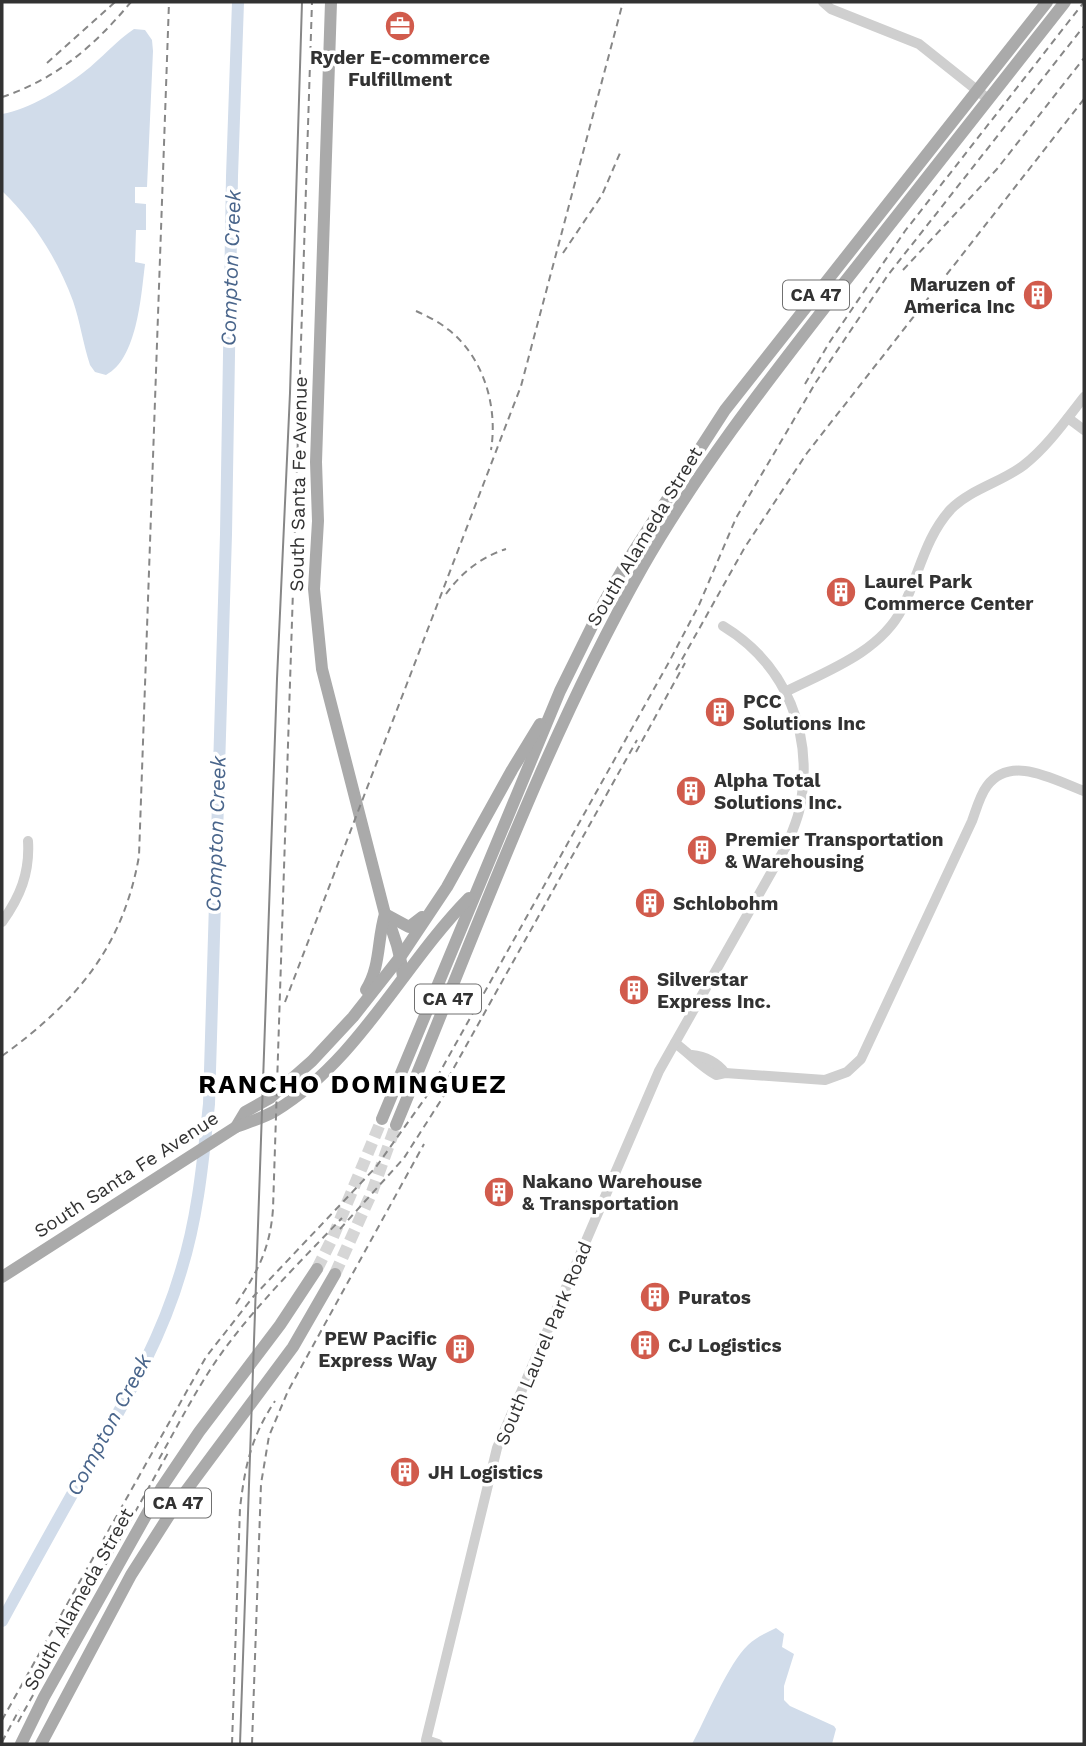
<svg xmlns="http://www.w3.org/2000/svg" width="1086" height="1746" font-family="'Work Sans',sans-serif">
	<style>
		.water { fill: #d1dcea }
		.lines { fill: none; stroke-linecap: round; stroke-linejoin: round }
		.river { stroke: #d1dcea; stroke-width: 12 }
		.major-tunnel { stroke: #d6d6d6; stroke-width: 12; stroke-dasharray: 12 6; stroke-linecap: butt }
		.minor { stroke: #cfcfcf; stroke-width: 10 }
		.major { stroke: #aaa; stroke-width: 12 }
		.tram { stroke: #878787; stroke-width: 2 }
		.rail { stroke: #878787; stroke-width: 2; stroke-dasharray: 7 5; stroke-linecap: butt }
		.labels { text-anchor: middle; stroke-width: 7; stroke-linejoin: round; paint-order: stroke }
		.shield { fill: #fff; stroke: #707070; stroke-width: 2 }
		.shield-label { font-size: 18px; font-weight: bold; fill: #323232 }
		.poi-label { font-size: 19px; font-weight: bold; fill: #323232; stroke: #fff; text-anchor: start }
		.street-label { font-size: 19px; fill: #323232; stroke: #fff }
		.water-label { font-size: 21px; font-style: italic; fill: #49658b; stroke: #fff }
		.district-label { font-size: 26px; font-weight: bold; letter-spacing: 2px; fill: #000; stroke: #fff }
	</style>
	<rect width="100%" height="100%" fill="#fff"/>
	<!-- water -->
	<g class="water">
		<path d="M 134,29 L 145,30 L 152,40 L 153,51 L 147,187 L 135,187 L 135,203 L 146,204 L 146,230 L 136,230 L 135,262 L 145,264 C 141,297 137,359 106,375 L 95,372 L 90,365 C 83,344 80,321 73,301 C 58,260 33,220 2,191 L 2,114 C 30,109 62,89 84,72 C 102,58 116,41 134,29 Z"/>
		<path d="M 776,1628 L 784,1634 L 782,1647 L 794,1654 L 784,1686 L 784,1700 L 790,1706 L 834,1726 L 836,1729 L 832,1744 L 692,1744 C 705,1720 729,1662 748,1645 C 756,1637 766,1633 776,1628 Z"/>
	</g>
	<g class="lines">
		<!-- river -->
		<path class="river" d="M 2,1621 C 31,1568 60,1515 90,1463 C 125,1401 161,1340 181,1271 C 198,1217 203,1160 209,1104 L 226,534 L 232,176 L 238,2"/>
		<!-- major-tunnel -->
		<g class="major-tunnel">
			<path d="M 317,1269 L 333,1237 L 382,1119"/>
			<path d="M 335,1274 L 372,1192 L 396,1125"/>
		</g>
		<!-- minor -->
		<g class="minor">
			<path d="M 823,2 L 831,9 L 919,44 L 988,99"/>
			<path d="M 1068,418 L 1084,430"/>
			<path d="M 787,691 C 827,671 880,652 902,609 C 919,575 925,537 951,509 C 971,489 1002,482 1024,465 C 1047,447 1066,420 1084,397"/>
			<path d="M 2,922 C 20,897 30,873 28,841"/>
			<path d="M 675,1043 C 690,1054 700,1066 716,1075 L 725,1073 L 825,1080 L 847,1072 L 861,1059 L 972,821 C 976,810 980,795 987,786 C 1011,754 1054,780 1084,791"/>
			<path d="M 692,1055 C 705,1056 718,1063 725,1073"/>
			<path d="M 438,1744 L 426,1740 L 497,1448 L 659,1071 L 788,843 C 792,831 798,819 800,807 C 814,734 787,665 723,626"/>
		</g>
		<!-- major -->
		<g class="major">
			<path d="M 331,2 L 316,462 L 318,521 L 314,589 L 322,669 L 385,914 C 395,935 401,954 403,977"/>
			<path d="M 385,914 L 409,927 L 422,917"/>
			<path d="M 366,990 C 381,966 377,940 385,914"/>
			<path d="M 382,1119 L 560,691 L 604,602 L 628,560 L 725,410 L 1047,2"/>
			<path d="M 396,1125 C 474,938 542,745 642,568 C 699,468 770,378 840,288 C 915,192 990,97 1065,2"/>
			<path d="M 236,1127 L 245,1112 L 270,1098 L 312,1061 L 353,1017 L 401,956 L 447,887 L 512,770 L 540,724"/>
			<path d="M 2,1277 L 236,1127 C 249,1122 263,1118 275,1111 C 359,1060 402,966 469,898"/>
			<path d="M 21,1744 L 44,1697 L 162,1487 L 199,1432 L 280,1325 L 317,1269"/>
			<path d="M 41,1744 L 131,1575 L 177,1503 L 293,1347 L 335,1274"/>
		</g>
		<!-- tram -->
		<path class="tram" d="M 240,1744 L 277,679 L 290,393 L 302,2"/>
		<!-- rail -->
		<g class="rail">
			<path d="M 47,63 L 115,2"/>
			<path d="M 2,97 C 57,79 95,45 131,2"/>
			<path d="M 563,253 L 602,195 L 620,153"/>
			<path d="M 903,270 L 997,169 L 1084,58"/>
			<path d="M 416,311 C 427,316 439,322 449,330 C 484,358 498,407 491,450"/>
			<path d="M 805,384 L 829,343 L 905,231 L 1084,2"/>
			<path d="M 446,594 C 461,573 481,557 506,549"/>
			<path d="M 676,670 L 745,547 L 807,453 L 1084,99"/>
			<path d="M 636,752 L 685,663"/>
			<path d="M 285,1002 L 521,386 L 623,2"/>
			<path d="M 2,1056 C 75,1003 123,948 139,856 L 169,2"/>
			<path d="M 442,1089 L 637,740"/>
			<path d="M 340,1229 L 404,1158 L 452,1083"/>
			<path d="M 236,1304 C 258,1271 270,1249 273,1209 L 312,2"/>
			<path d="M 159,1459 C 178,1425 196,1390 218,1358 C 254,1307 299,1263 342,1218"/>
			<path d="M 2,1720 L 206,1357 L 253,1297 L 376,1167 L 426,1097 L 669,662 L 699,605 L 736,518 L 816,382 L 888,275 L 1084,26"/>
			<path d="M 18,1722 L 168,1453"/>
			<path d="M 2,1742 L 19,1710"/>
			<path d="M 232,1744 L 240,1508 C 245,1466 251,1437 275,1401"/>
			<path d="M 252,1744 L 261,1484 L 269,1436 L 288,1391 L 424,1144"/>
		</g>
	</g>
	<!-- icons -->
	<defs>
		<g id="office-disc" transform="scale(1.575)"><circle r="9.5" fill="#d15b4c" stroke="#fff"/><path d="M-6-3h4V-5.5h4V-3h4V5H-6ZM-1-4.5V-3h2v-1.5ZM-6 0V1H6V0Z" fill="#fff"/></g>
		<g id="building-disc" transform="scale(1.575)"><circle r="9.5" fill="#d15b4c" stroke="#fff"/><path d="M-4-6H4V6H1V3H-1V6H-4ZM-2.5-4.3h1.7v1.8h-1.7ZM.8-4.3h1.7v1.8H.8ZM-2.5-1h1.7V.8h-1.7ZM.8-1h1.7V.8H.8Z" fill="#fff"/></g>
	</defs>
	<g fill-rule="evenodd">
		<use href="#office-disc" x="400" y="26"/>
		<use href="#building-disc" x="1038" y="295"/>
		<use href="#building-disc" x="841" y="592"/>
		<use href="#building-disc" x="720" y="712"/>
		<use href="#building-disc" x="691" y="791"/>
		<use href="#building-disc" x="702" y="850"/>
		<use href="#building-disc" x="650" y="903"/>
		<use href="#building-disc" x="634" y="990"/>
		<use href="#building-disc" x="499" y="1192"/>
		<use href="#building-disc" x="655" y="1297"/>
		<use href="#building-disc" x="645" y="1345"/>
		<use href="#building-disc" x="460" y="1349"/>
		<use href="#building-disc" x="405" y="1472"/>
	</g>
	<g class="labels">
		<!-- shield labels -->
		<g class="shield">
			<rect x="783" y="280.5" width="66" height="29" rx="5"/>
			<rect x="415" y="984.5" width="66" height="29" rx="5"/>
			<rect x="145" y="1488.5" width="66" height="29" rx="5"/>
		</g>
		<g class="shield-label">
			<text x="816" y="301">CA 47</text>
			<text x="448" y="1005">CA 47</text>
			<text x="178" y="1509">CA 47</text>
		</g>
		<!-- poi labels -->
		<g class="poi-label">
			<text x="400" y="64" text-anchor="middle">Ryder E-commerce<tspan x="400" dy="22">Fulfillment</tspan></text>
			<text x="1015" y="291" text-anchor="end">Maruzen of<tspan x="1015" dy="22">America Inc</tspan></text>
			<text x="864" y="588">Laurel Park<tspan x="864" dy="22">Commerce Center</tspan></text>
			<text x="743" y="708">PCC<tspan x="743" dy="22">Solutions Inc</tspan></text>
			<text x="714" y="787">Alpha Total<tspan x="714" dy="22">Solutions Inc.</tspan></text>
			<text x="725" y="846">Premier Transportation<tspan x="725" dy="22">&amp; Warehousing</tspan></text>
			<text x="673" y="910">Schlobohm</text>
			<text x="657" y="986">Silverstar<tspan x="657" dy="22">Express Inc.</tspan></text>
			<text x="522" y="1188">Nakano Warehouse<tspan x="522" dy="22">&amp; Transportation</tspan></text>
			<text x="678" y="1304">Puratos</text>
			<text x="437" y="1345" text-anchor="end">PEW Pacific<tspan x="437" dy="22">Express Way</tspan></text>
			<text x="668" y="1352">CJ Logistics</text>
			<text x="428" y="1479">JH Logistics</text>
		</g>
		<!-- street labels -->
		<g class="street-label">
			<text transform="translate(298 484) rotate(-89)" y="7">South Santa Fe Avenue</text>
			<text transform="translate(644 536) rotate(-59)" y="7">South Alameda Street</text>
			<text transform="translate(126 1174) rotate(-33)" y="7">South Santa Fe Avenue</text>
			<text transform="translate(543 1343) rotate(-67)" y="7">South Laurel Park Road</text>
			<text transform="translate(78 1599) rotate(-61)" y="7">South Alameda Street</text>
		</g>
		<!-- water labels -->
		<g class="water-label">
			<text transform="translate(231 268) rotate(-88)" y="7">Compton Creek</text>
			<text transform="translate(216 834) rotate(-88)" y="7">Compton Creek</text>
			<text transform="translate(109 1425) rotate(-62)" y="7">Compton Creek</text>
		</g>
		<!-- district labels -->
		<g class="district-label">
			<text x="353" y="1093">RANCHO DOMINGUEZ</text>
		</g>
	</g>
	<!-- border -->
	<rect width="1086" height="1746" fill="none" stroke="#323232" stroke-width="7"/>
</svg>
